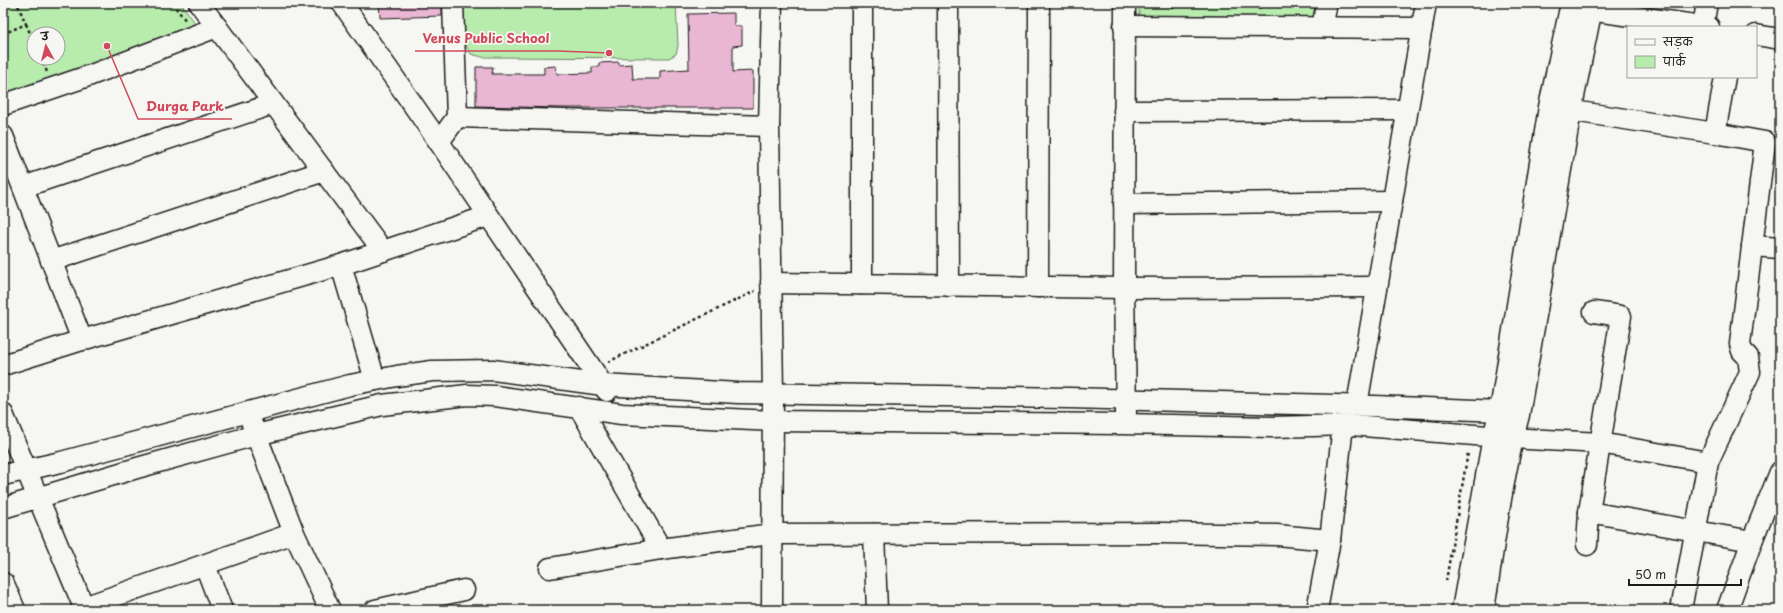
<svg xmlns="http://www.w3.org/2000/svg" width="1783" height="613" font-family="'Playpen Sans','Playpen Sans Deva',sans-serif">
	<style>
		.green { fill: #b7ecad; stroke: #6a8464; fill-rule: evenodd }
		.building { fill: #e9b6d3; stroke: #1c1c1c }
		.lines { fill: none; stroke-linecap: round; stroke-linejoin: round }
		.minor-casing { stroke: #1c1c1c; stroke-width: 23 }
		.major-casing { stroke: #1c1c1c; stroke-width: 25 }
		.path { stroke: #1c1c1c; stroke-width: 2.5; stroke-dasharray: 3 3; stroke-linecap: butt }
		.minor { stroke: #f6f6f2; stroke-width: 20 }
		.major { stroke: #f6f6f2; stroke-width: 22 }
		.leader { fill: none; stroke: #d1495b; stroke-width: 1.5 }
		.callout-dot { fill: #d1495b; stroke: #f6f6f2; stroke-width: 1.5 }
		.callout-label { font-size: 13px; text-anchor: middle; font-weight: bold; fill: #d1495b; stroke: #f6f6f2; stroke-width: 3.5; stroke-linejoin: round; paint-order: stroke }
	</style>
	<rect width="100%" height="100%" fill="#f6f6f2"/>
	<filter id="ink" filterUnits="userSpaceOnUse"><feTurbulence type="fractalNoise" baseFrequency=".025" numOctaves="2"/><feDisplacementMap in="SourceGraphic" scale="8" xChannelSelector="R" yChannelSelector="G"/><feConvolveMatrix kernelMatrix="1 2 1 2 8 2 1 2 1" color-interpolation-filters="sRGB"/></filter>
	<g filter="url(#ink)">
		<!-- green -->
		<g class="green">
			<path d="M 3,3 L 181,3 L 200,30 L 3,100 ZM 34,34 L 58,34 L 58,58 L 34,58 Z"/>
			<path d="M 463,3 L 676,3 L 678,46 L 676,54 L 669,58 L 482,57 L 471,54 C 460,40 464,20 463,3 Z"/>
			<path d="M 1139,3 L 1318,3 L 1315,19 L 1139,19 Z"/>
		</g>
		<!-- building -->
		<g class="building">
			<path d="M 379,3 L 442,3 L 442,16 L 380,18 Z"/>
			<path d="M 734,13 L 734,26 L 742,26 L 742,45 L 733,46 L 733,72 L 753,71 L 753,108 L 561,108 L 476,106 L 476,67 L 493,67 L 492,74 L 544,74 L 544,67 L 556,66 L 557,74 L 592,73 L 592,67 L 599,67 L 599,63 L 619,62 L 619,65 L 632,64 L 633,79 L 660,79 L 660,71 L 689,69 L 688,14 Z"/>
		</g>
		<g class="lines">
			<!-- minor casing -->
			<g class="minor-casing">
				<g id="minor">
					<path d="M 199,3 L 383,251"/>
					<path d="M 342,3 L 439,142 L 607,391"/>
					<path d="M 862,3 L 862,284"/>
					<path d="M 948,3 L 949,286"/>
					<path d="M 1125,3 L 1124,288 L 1126,413"/>
					<path d="M 1575,8 L 1709,27"/>
					<path d="M 1124,26 L 1422,28"/>
					<path d="M 1703,26 L 1707,3"/>
					<path d="M 1322,27 L 1327,3"/>
					<path d="M 1756,35 L 1780,39"/>
					<path d="M 3,105 L 91,75 L 217,27"/>
					<path d="M 1554,108 L 1715,133 L 1725,77"/>
					<path d="M 1124,111 L 1407,110"/>
					<path d="M 457,117 L 769,126"/>
					<path d="M 3,136 L 82,340 L 341,265"/>
					<path d="M 439,142 L 457,117 L 453,3"/>
					<path d="M 23,187 L 273,104"/>
					<path d="M 1124,204 L 1392,201"/>
					<path d="M 1752,246 L 1780,248"/>
					<path d="M 51,261 L 324,171"/>
					<path d="M 771,283 L 1124,288 L 1377,287"/>
					<path d="M 1038,287 L 1039,3"/>
					<path d="M 3,365 L 82,340"/>
					<path d="M 375,380 L 341,265 L 488,216"/>
					<path d="M 1357,405 L 1426,3"/>
					<path d="M 579,407 L 661,549 L 771,534 L 1162,533 L 1277,535 L 1330,540 L 1343,425"/>
					<path d="M 3,414 L 85,610"/>
					<path d="M 252,424 L 294,533 L 330,610"/>
					<path d="M 3,475 L 61,462 L 350,385 L 397,376 L 432,371 L 493,370 L 603,385 L 738,393 L 1069,398 L 1374,406 L 1501,411 L 1516,414"/>
					<path d="M 3,508 L 137,468 L 256,435 L 382,405 L 467,395 L 495,396 L 622,414 L 773,421 L 1121,424 L 1272,427 L 1351,425 L 1512,438 L 1600,443 L 1708,462 L 1750,372 L 1748,357 L 1742,351 L 1740,344 L 1765,142 L 1715,133"/>
					<path d="M 1589,512 L 1752,541 L 1780,472"/>
					<path d="M 874,534 L 877,610"/>
					<path d="M 1587,545 L 1589,512 L 1621,316 L 1594,312"/>
					<path d="M 205,565 L 222,610"/>
					<path d="M 550,568 L 661,549"/>
					<path d="M 84,607 L 294,533"/>
					<path d="M 375,610 L 464,590"/>
					<path d="M 772,610 L 773,393 L 769,126 L 772,3"/>
					<path d="M 1317,610 L 1330,540"/>
					<path d="M 1681,610 L 1708,462"/>
					<path d="M 1727,610 L 1752,541"/>
				</g>
			</g>
			<!-- major casing -->
			<g class="major-casing">
				<g id="major">
					<path d="M 3,584 L 14,610"/>
					<path d="M 1463,610 L 1494,437 L 1501,411 L 1550,107 L 1572,3"/>
					<path d="M 1483,610 C 1493,545 1501,478 1518,415 L 1570,111 L 1592,3"/>
				</g>
			</g>
			<!-- path -->
			<g class="path">
				<path d="M 172,3 L 186,21"/>
				<path d="M 1167,3 L 1174,9"/>
				<path d="M 1259,10 L 1260,3"/>
				<path d="M 26,24 L 34,42"/>
				<path d="M 3,34 L 26,24 L 17,3"/>
				<path d="M 41,58 L 47,72"/>
				<path d="M 608,362 L 755,291"/>
				<path d="M 1446,581 L 1468,452"/>
			</g>
			<!-- minor -->
			<use href="#minor" class="minor"/>
			<!-- major -->
			<use href="#major" class="major"/>
		</g>
	</g>
	<!-- callouts -->
	<path class="leader" d="M609 53L558 51H415M107 46L138 119H232"/>
	<g class="callout-dot">
		<circle cx="609" cy="53" r="4"/>
		<circle cx="107" cy="46" r="4"/>
	</g>
	<g class="callout-label">
		<text x="486" y="43">Venus Public School</text>
		<text x="185" y="111">Durga Park</text>
	</g>
	<!-- margin -->
	<rect width="1783" height="613" fill="none" stroke="#f6f6f2" stroke-width="16"/>
	<rect x="8" y="8" width="1767" height="597" fill="none" stroke="#1c1c1c" stroke-width="1.5" filter="url(#ink)"/>
	<!-- legend -->
	<rect x="1627" y="26" width="130" height="52" fill="#f6f6f2" stroke="#9f9f9c"/>
	<rect x="1635" y="39" width="20" height="6" fill="#f6f6f2" stroke="#9f9f9c"/>
	<text x="1663" y="46" font-size="12" fill="#1c1c1c">सड़क</text>
	<rect x="1635" y="56" width="20" height="12" fill="#b7ecad" stroke="#9f9f9c"/>
	<text x="1663" y="66" font-size="12" fill="#1c1c1c">पार्क</text>
	<!-- north arrow -->
	<g transform="translate(46 46) rotate(353)"><circle r="19" fill="#f6f6f2" stroke="#9f9f9c"/>
	<path d="M0-3L7 15L0 10L-7 15Z" fill="#d1495b"/>
	<text y="-6" font-size="11" font-weight="bold" text-anchor="middle" fill="#1c1c1c">उ</text>
	</g>
	<!-- scale -->
	<path d="M1629 579v6h112v-6" fill="none" stroke="#1c1c1c" stroke-width="2"/>
	<text x="1635" y="579" font-size="12" fill="#1c1c1c" stroke="#f6f6f2" stroke-width="3" paint-order="stroke">50 m</text>
</svg>
